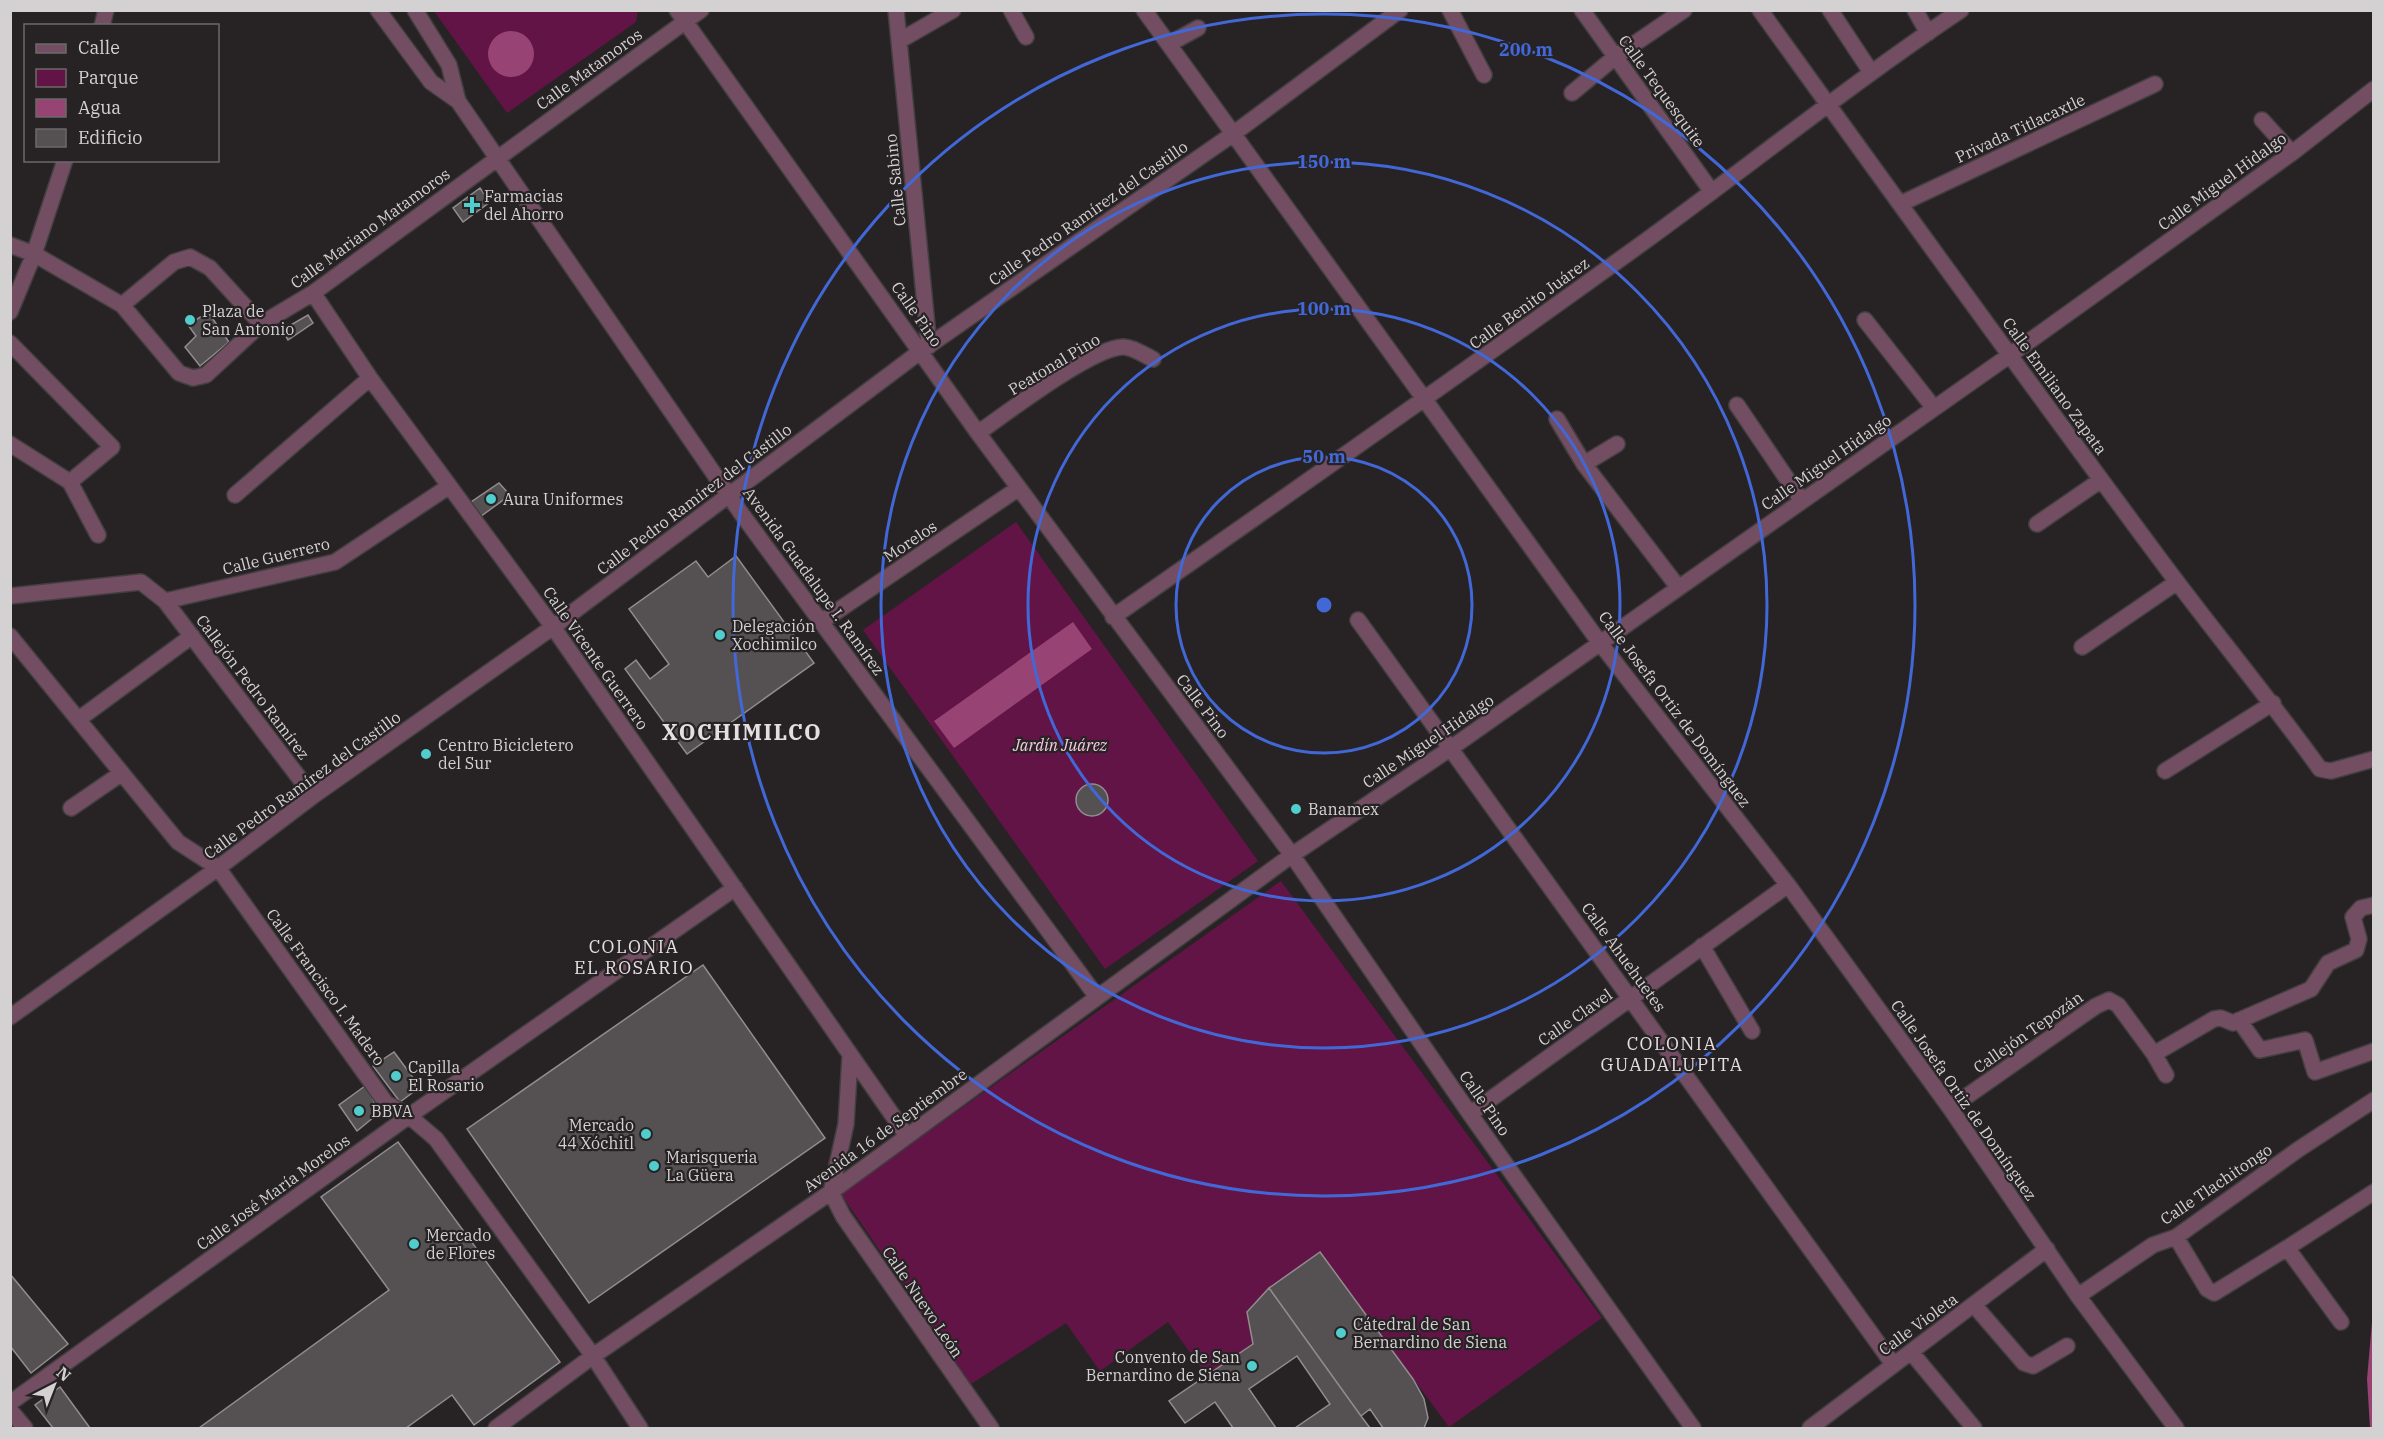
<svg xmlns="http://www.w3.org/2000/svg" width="2384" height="1439" viewBox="0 0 2384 1439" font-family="'IBM Plex Serif',serif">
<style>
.green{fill:#631446}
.water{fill:#974374}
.building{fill:#555153;stroke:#918c8f;stroke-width:1.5}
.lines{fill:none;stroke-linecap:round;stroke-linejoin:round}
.minor-casing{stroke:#433f41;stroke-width:18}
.minor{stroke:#734e62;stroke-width:15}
.ring{fill:none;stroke:#4268d7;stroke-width:3}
.poi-dot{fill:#52cdce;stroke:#272325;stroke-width:2}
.labels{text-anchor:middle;stroke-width:4.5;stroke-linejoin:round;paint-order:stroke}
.street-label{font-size:16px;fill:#d4d1d2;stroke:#272325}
.poi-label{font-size:16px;fill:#d4d1d2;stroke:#272325;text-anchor:start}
.park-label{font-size:16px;font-style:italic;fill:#f9c9e1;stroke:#272325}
.neighbourhood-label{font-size:18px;letter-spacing:1.5px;fill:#e5dfe2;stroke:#272325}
.district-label{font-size:22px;font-weight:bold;letter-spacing:1.5px;fill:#e5dfe2;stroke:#272325}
.centre{fill:#4268d7;stroke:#272325;stroke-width:3}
.ring-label{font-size:18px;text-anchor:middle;font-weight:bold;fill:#4268d7;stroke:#272325;stroke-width:4.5;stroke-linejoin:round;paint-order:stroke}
</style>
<rect width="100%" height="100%" fill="#272325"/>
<path class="green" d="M638 10 636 22 507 113 434 11Z
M1016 522 1258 861 1105 969 863 630Z
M1281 881 1602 1318 1449 1427 1320 1252 1269 1288 1247 1311 1253 1344 1207 1376 1168 1322 1100 1371 1066 1323 971 1384 841 1194Z"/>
<path class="water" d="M488 54a23 23 0 1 1 46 0a23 23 0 1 1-46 0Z
M1073 622 1092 649 954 748 934 721Z
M2373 1311 2374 1428H2370L2367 1379Z"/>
<path class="building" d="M480 188 490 202 463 222 453 208Z
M208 312 229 342 200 366 185 347 196 336 188 325Z
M308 315 313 323 288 340 282 330Z
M499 483 510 495 480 517 471 502Z
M736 556 814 663 687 754 625 669 636 660 650 679 669 664 629 609 696 561 708 577Z
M1076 800a16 16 0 1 1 32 0a16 16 0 1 1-32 0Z
M703 965 825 1138 589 1303 467 1129Z
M394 1052 420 1087 400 1102 373 1066Z
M365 1086 374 1101V1117L357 1131 339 1105Z
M398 1142 560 1362 474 1425 452 1395 406 1428H199L389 1290 321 1197Z
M1320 1252 1413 1379 1424 1399 1428 1418 1424 1428H1383L1370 1409 1361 1416 1269 1288Z
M10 1274 68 1344 31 1373 10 1346Z
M1269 1288 1361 1416 1370 1428H1295L1330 1404 1297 1356 1249 1389 1276 1428H1233L1215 1402 1185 1423 1169 1401 1253 1344 1247 1312Z
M60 1387 90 1428H53L35 1405Z"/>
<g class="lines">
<defs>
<path id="minor" d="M378 10 431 82 458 101 741 513 1097 997
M415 10 449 65 458 101
M677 10 978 433 1292 855 1470 1114 1693 1428
M896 10 929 346
M1011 10 1026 37
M1144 10 1600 643 1788 885 1950 1108 2078 1296 2176 1428
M1450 10 1484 75
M1582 10 1712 192
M1760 10C1893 195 2026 379 2162 562 2214 632 2269 698 2320 769L2331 771 2374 759
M1830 10 1871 72
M1915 10 1928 33
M102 26 106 10
M899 41 953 10
M1169 44 1198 28
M1572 93 1615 57 1684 10
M2262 120 2292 153
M1900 204 2155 84
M10 245 34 254 122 305 174 262 190 257 210 268 261 324
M313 293 370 378 553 627 907 1136
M122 305 179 373 193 378 206 375 261 324 313 293 701 10
M10 312 34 254 65 160
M1865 320 1934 408
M10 343 112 447 70 482
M1737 405 1802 501
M1557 419 1584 464 1678 587
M978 433C1008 412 1090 349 1122 347 1131 346 1144 355 1153 359
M10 444 70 482
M1584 464 1617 444
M70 482 98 535
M235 495 370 378
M2037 524 2101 480
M10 596 141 582 165 601 313 796
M165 601 335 562 448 487
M1113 617C1291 493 1468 369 1644 242 1750 165 1852 83 1961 10
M1358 620 1893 1364
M821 622 1019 488
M10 636 178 842 218 868 386 1103 409 1116 436 1139 593 1356 640 1428
M2082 647 2177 582
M79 719 192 636
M2165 771 2273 703
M71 808 122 773
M1702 946 1752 1031
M10 1017 218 868 313 796 553 627 921 351 1233 134 1400 10
M2239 1020 2260 1050 2305 1040 2315 1072 2374 1051
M2154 1054 2214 1019 2221 1018 2233 1023 2311 989 2328 963 2356 950 2359 939 2353 917 2361 908 2374 905
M850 1057 846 1124 831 1192 843 1216 991 1428
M1950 1108 2096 1006 2109 1000 2118 1005 2154 1054 2166 1075
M1470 1114 1788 885
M2176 1237 2207 1289 2214 1293 2287 1248 2341 1322
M2287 1248 2374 1192
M2078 1296 2153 1245 2176 1237 2299 1149 2374 1100
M1974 1305 2024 1363 2033 1366 2067 1346
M1911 1352 1974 1428
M10 1403 409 1116 735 888
M10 1410 25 1428
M496 1428 593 1356 831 1192 1292 855 1451 748 2010 355 2292 153 2374 89
M1810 1428 2047 1249"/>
</defs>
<use href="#minor" class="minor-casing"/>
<use href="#minor" class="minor"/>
</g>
<g class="ring">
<circle cx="1324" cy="605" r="148"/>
<circle cx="1324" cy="605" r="296"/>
<circle cx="1324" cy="605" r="443"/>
<circle cx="1324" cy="605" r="591"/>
</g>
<g class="poi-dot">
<path d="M469 196h6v6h6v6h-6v6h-6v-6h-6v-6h6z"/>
<circle cx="190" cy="320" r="6"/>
<circle cx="491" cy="499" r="6"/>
<circle cx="720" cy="635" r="6"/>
<circle cx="426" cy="754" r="6"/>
<circle cx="1296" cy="809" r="6"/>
<circle cx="396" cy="1076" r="6"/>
<circle cx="359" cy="1111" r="6"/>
<circle cx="646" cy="1134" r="6"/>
<circle cx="654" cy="1166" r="6"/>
<circle cx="414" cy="1244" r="6"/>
<circle cx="1341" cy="1333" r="6"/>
<circle cx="1252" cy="1366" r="6"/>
</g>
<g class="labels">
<g class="street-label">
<text transform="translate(589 69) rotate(-36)" y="6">Calle Matamoros</text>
<text transform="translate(1662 91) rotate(54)" y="6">Calle Tequesquite</text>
<text transform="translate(2020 128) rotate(-25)" y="6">Privada Titlacaxtle</text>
<text transform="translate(895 180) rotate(-96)" y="6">Calle Sabino</text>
<text transform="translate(2222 181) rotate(-36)" y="6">Calle Miguel Hidalgo</text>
<text transform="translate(1088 213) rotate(-35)" y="6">Calle Pedro Ramírez del Castillo</text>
<text transform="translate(370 228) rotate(-36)" y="6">Calle Mariano Matamoros</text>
<text transform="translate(1529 303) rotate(-36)" y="6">Calle Benito Juárez</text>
<text transform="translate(917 314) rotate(55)" y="6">Calle Pino</text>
<text transform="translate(1054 364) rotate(-31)" y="6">Peatonal Pino</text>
<text transform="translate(2055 386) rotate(54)" y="6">Calle Emiliano Zapata</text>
<text transform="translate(1826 462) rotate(-35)" y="6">Calle Miguel Hidalgo</text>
<text transform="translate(694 499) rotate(-37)" y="6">Calle Pedro Ramírez del Castillo</text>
<text transform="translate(910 541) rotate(-34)" y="6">Morelos</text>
<text transform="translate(276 556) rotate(-14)" y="6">Calle Guerrero</text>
<text transform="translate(814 581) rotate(54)" y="6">Avenida Guadalupe I. Ramírez</text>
<text transform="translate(596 658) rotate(55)" y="6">Calle Vicente Guerrero</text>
<text transform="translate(253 687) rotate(53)" y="6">Callejón Pedro Ramírez</text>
<text transform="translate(1203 706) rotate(53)" y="6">Calle Pino</text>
<text transform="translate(1675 709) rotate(53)" y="6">Calle Josefa Ortiz de Domínguez</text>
<text transform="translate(1428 741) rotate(-34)" y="6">Calle Miguel Hidalgo</text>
<text transform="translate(302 785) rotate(-36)" y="6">Calle Pedro Ramírez del Castillo</text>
<text transform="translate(1624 957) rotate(54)" y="6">Calle Ahuehuetes</text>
<text transform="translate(326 987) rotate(54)" y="6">Calle Francisco I. Madero</text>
<text transform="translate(1575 1017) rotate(-35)" y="6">Calle Clavel</text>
<text transform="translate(2028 1032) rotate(-35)" y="6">Callejón Tepozán</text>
<text transform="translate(1964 1100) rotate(55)" y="6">Calle Josefa Ortiz de Domínguez</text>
<text transform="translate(1485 1103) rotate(55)" y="6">Calle Pino</text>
<text transform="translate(885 1130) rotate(-36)" y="6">Avenida 16 de Septiembre</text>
<text transform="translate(2216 1184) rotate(-34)" y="6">Calle Tlachitongo</text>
<text transform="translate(273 1192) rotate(-36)" y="6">Calle José María Morelos</text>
<text transform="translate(923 1302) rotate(56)" y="6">Calle Nuevo León</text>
<text transform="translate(1918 1324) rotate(-36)" y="6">Calle Violeta</text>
</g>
<g class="poi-label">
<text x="484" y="202">Farmacias<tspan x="484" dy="18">del Ahorro</tspan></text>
<text x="202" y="317">Plaza de<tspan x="202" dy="18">San Antonio</tspan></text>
<text x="503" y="505">Aura Uniformes</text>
<text x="732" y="632">Delegación<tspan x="732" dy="18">Xochimilco</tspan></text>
<text x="438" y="751">Centro Bicicletero<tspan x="438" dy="18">del Sur</tspan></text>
<text x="1308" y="815">Banamex</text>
<text x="408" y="1073">Capilla<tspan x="408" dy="18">El Rosario</tspan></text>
<text x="371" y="1117">BBVA</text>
<text x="634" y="1131" text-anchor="end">Mercado<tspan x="634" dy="18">44 Xóchitl</tspan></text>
<text x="666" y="1163">Marisqueria<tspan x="666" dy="18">La Güera</tspan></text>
<text x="426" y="1241">Mercado<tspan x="426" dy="18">de Flores</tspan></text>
<text x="1353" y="1330">Cátedral de San<tspan x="1353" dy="18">Bernardino de Siena</tspan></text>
<text x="1240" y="1363" text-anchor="end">Convento de San<tspan x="1240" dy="18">Bernardino de Siena</tspan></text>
</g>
<g class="park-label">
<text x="1060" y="751">Jardín Juárez</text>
</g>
<g class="neighbourhood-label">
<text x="634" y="953">COLONIA<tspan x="634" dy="21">EL ROSARIO</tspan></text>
<text x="1672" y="1050">COLONIA<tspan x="1672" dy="21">GUADALUPITA</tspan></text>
</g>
<g class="district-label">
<text x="742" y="740">XOCHIMILCO</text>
</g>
</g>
<circle cx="1324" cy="605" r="9" class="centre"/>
<g class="ring-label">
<text x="1526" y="56">200 m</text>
<text x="1324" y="168">150 m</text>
<text x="1324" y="315">100 m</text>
<text x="1324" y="463">50 m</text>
</g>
<rect width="2384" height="1439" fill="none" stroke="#d4d1d2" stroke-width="24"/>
<rect x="24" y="24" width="195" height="138" fill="#272325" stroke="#6c696a" stroke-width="1.5"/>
<rect x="36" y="44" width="30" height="9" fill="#734e62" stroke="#6c696a" stroke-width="1.5"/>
<text x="78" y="54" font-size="18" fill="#d4d1d2">Calle</text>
<rect x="36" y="69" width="30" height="18" fill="#631446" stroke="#6c696a" stroke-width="1.5"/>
<text x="78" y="84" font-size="18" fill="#d4d1d2">Parque</text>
<rect x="36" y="99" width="30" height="18" fill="#974374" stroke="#6c696a" stroke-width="1.5"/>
<text x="78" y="114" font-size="18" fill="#d4d1d2">Agua</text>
<rect x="36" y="129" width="30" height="18" fill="#555153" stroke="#6c696a" stroke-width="1.5"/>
<text x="78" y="144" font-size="18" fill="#d4d1d2">Edificio</text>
<g transform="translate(54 1385) rotate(42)" stroke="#272325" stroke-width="4.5" paint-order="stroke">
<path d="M0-4.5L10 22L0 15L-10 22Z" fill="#d4d1d2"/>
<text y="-9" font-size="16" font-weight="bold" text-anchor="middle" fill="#d4d1d2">N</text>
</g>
</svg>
